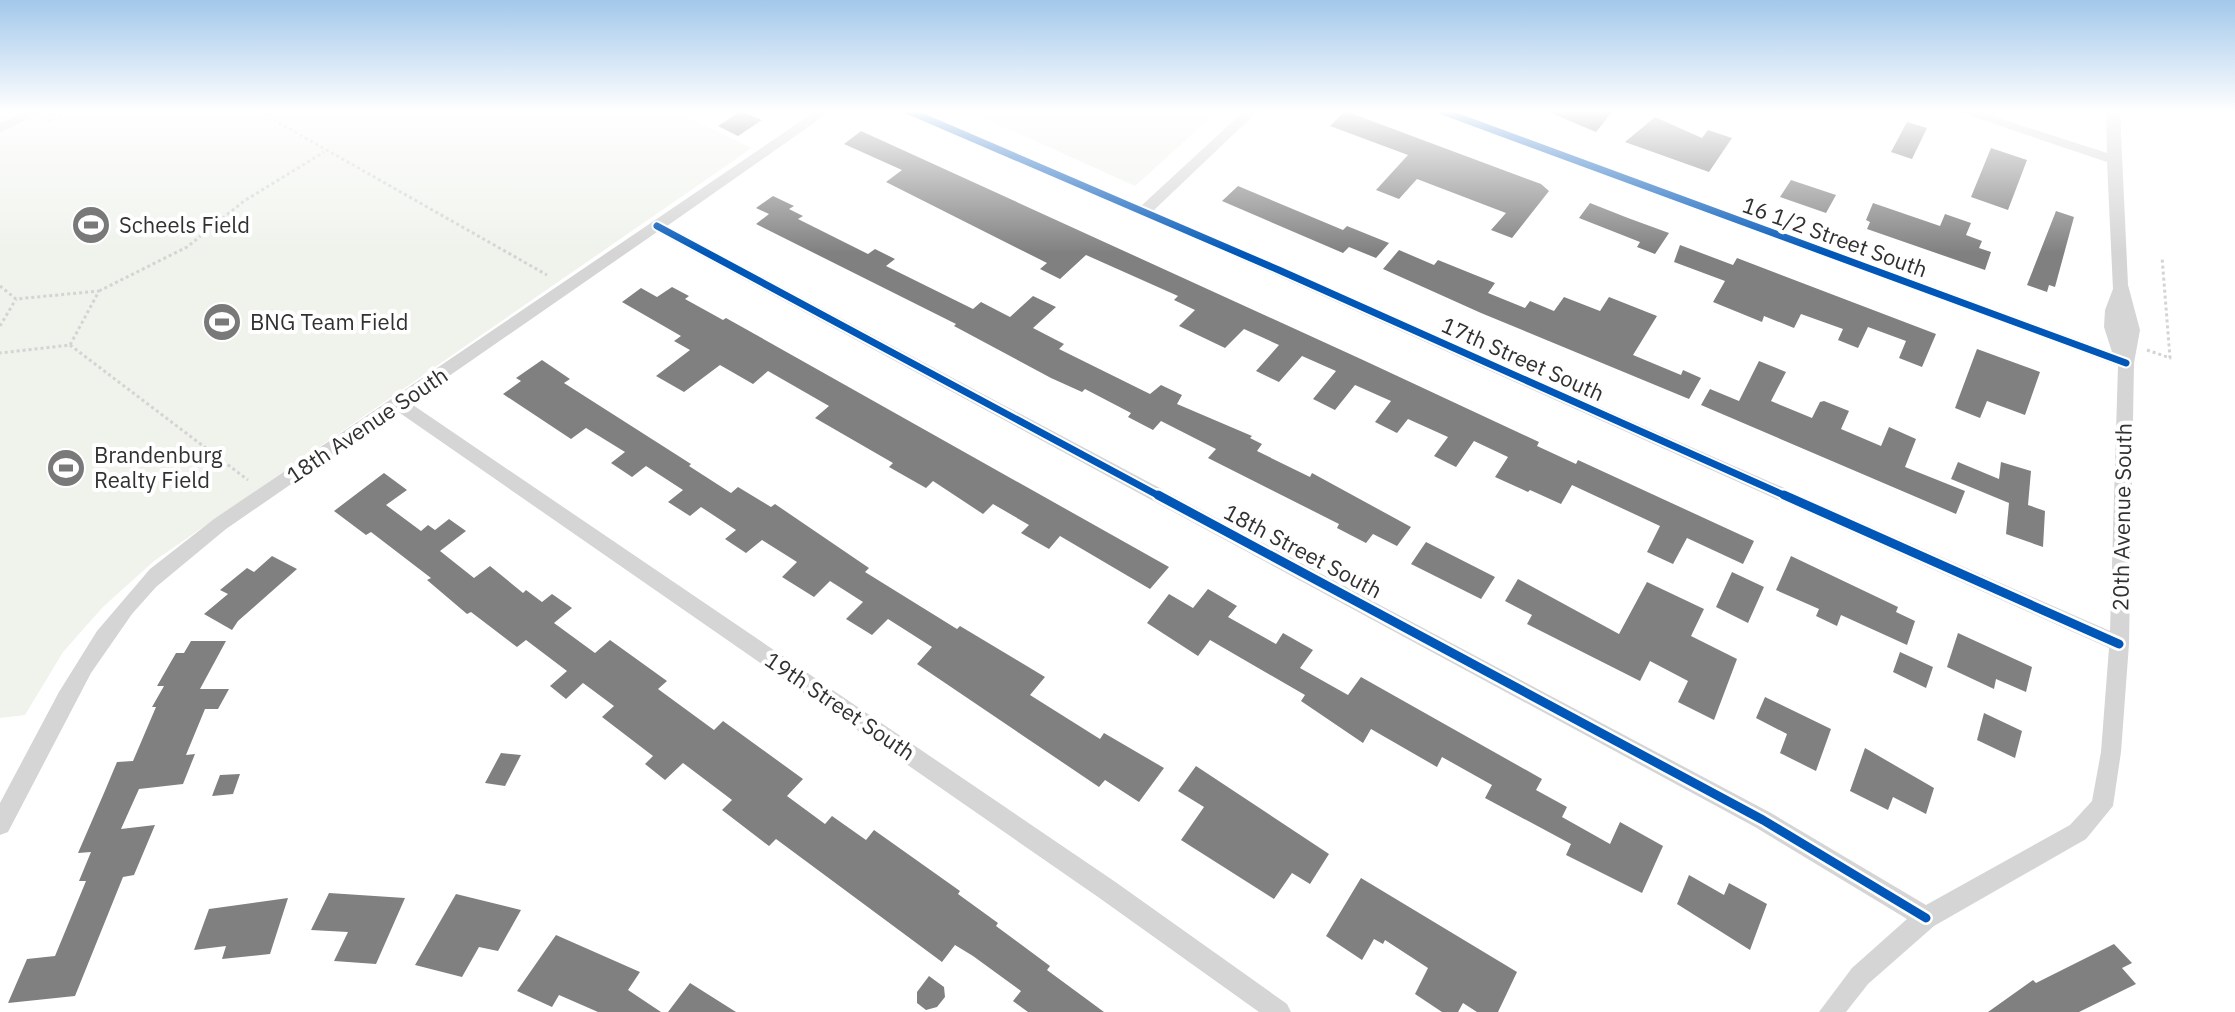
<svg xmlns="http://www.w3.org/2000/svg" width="2235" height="1012" viewBox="0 0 2235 1012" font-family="'IBM Plex Sans',sans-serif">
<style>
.green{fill:#eff3ec}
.building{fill:#808080}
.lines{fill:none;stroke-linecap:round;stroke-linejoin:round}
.path{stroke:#d4d4d4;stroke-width:3;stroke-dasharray:3 3;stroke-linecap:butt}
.lane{stroke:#d5d5d5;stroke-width:8}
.street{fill:#d5d5d5;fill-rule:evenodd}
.cycleway-far1-casing{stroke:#fff;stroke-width:11}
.cycleway-casing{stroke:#fff;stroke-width:14}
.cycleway-far1{stroke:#0057b8;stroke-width:7}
.cycleway{stroke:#0057b8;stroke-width:9}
.labels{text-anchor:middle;stroke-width:8;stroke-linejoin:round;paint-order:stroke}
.poi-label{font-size:22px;fill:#313131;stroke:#fff;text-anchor:start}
.street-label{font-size:22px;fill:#313131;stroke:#fff}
</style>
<rect width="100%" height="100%" fill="#fff"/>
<path class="green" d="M0 111H675L752 148 154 561 103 607 63 652 25 715 0 718Z
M969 111H1218L1135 186Z"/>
<path class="building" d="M741 111 762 120 738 136 718 126Z
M1345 111 1541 184 1549 191 1512 238 1491 230 1506 213 1417 179 1399 199 1376 190 1408 155 1330 126Z
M1546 111H1613L1596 132Z
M1655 117 1702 138 1708 130 1732 138 1709 172 1625 142Z
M1907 122 1927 128 1912 159 1891 152Z
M861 131 1363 360 1539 442 1537 446 1576 464 1578 460 1754 541 1743 564 1687 538 1673 564 1647 552 1660 526 1572 485 1561 504 1530 490 1528 492 1495 477 1508 457 1474 441 1456 467 1434 456 1448 437 1408 419 1397 433 1375 422 1391 401 1355 385 1335 410 1313 399 1336 371 1302 356 1279 382 1256 371 1279 345 1244 329 1225 348 1179 326 1195 310 1174 300 1178 296 1086 255 1060 279 1040 269 1047 263 886 182 902 170 844 144Z
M1991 148 2027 160 2008 210 1971 197Z
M1791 180 1836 195 1826 213 1780 197Z
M1238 186 1343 230 1347 226 1389 243 1376 258 1349 247 1343 253 1222 201Z
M773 196 794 206 789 209 803 216 798 219 868 254 875 249 895 259 886 266 973 309 981 302 1010 317 1033 296 1056 307 1033 328 1064 344 1059 349 1150 394 1161 385 1182 395 1177 404 1252 436 1250 438 1262 444 1257 451 1310 477 1312 473 1411 527 1397 546 1373 534 1366 543 1337 528 1339 524 1208 458 1216 449 1161 421 1153 430 1128 417 1131 413 1085 389 1082 392 1051 378 954 326 956 324 756 224 769 214 756 208Z
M1590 203 1628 218 1669 233 1655 254 1637 247 1640 242 1579 218Z
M1873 203 1940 226 1945 214 1971 223 1966 235 1982 241 1979 248 1991 252 1985 270 1867 229 1870 222 1866 220Z
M2056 211 2074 217 2055 287 2049 285 2047 292 2027 285Z
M1680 245 1733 265 1737 258 1936 334 1922 367 1899 358 1906 341 1868 327 1858 348 1838 340 1843 329 1801 314 1794 328 1764 316 1762 322 1713 302 1725 281 1674 262Z
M1399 250 1434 265 1438 260 1495 283 1488 293 1525 308 1530 301 1554 311 1564 297 1600 311 1609 297 1657 316 1633 355 1681 375 1683 370 1701 378 1689 399 1481 313 1383 269Z
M672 287 689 296 685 299 723 320 726 318 1169 567 1150 589 1060 536 1049 549 1021 533 1029 525 993 504 983 514 933 481 926 488 889 467 893 463 815 418 829 406 768 371 753 384 720 365 684 392 656 376 690 350 674 341 681 336 622 302 641 288 657 297Z
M1977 349 2040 372 2025 415 1987 401 1980 418 1955 408Z
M542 360 570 379 564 383 691 464 689 466 731 493 738 487 771 507 775 504 869 568 865 572 957 629 960 626 1045 677 1030 695 1100 739 1104 733 1164 768 1139 802 1105 780 1099 787 917 664 932 647 888 619 872 635 846 619 863 602 830 581 814 597 782 577 797 562 762 540 746 553 725 539 736 530 701 507 690 516 668 502 683 490 646 466 632 477 611 463 625 452 586 428 571 439 503 394 521 381 516 378Z
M1759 361 1786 372 1771 401 1812 418 1820 402 1824 401 1849 411 1841 429 1881 446 1889 427 1916 439 1905 467 1965 491 1956 514 1701 405 1710 389 1739 401Z
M1958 462 1999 479 2001 462 2031 471 2028 505 2045 511 2043 547 2006 534 2009 503 1951 479Z
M384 473 407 490 386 505 421 531 428 525 435 530 449 519 466 531 440 551 474 578 490 566 523 593 526 590 542 602 552 594 572 608 554 623 595 653 610 640 667 681 658 689 714 730 723 721 803 779 787 796 825 824 832 816 866 840 874 830 960 891 958 894 998 923 996 926 1050 966 1047 970 1104 1012H1028L1013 1001 1021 991 973 956 955 945 942 962 776 839 769 846 722 810 732 800 683 763 665 780 645 764 653 756 602 717 614 706 583 683 566 699 550 686 567 671 526 640 517 647 471 612 467 614 427 580 431 578 371 532 366 535 334 511Z
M1426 542 1495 577 1481 599 1411 564Z
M272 556 297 569 238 621 232 630 204 614 228 594 220 590 247 568 254 572Z
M1791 556 1898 607 1896 612 1915 621 1907 645 1841 615 1837 626 1816 616 1819 609 1776 590Z
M1732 572 1764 587 1748 623 1716 607Z
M1518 579 1619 634 1647 582 1704 609 1691 636 1737 659 1714 720 1678 702 1688 681 1650 661 1640 681 1527 624 1532 615 1505 601Z
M1208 589 1237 606 1228 617 1276 644 1283 633 1313 650 1300 668 1348 695 1361 677 1542 779 1536 790 1567 807 1562 817 1610 844 1620 822 1663 846 1642 893 1566 855 1571 844 1485 798 1492 785 1442 757 1437 767 1371 729 1363 743 1301 701 1305 695 1210 640 1198 656 1147 623 1169 594 1193 608Z
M1958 633 2032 667 2026 692 1996 679 1994 689 1947 667Z
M191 641H226L200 689H229L218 709H205L186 755 195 754 183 784 139 789 121 829 155 825 134 875 123 877 75 996 8 1003 27 959 55 956 86 881H79L91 852 78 853 104 793 117 762 133 761 156 707H152L164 686H157L176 653H184Z
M1900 652 1933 667 1926 688 1893 672Z
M1765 697 1831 729 1816 771 1780 753 1787 734 1756 718Z
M1984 713 2022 731 2015 758 1977 740Z
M1865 748 1934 788 1926 814 1893 797 1888 810 1850 791Z
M501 753 521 755 505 786 485 783Z
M1196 766 1329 854 1310 884 1292 873 1274 899 1181 840 1204 807 1178 791Z
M240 774 233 794 212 796 220 775Z
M1689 875 1724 895 1729 883 1767 904 1750 950 1677 904Z
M1361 878 1517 972 1498 1012H1477L1463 1003 1458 1012H1442L1415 994 1428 968 1385 940 1383 944 1374 939 1362 960 1326 936Z
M329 893 405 898 376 964 334 961 348 932 311 930Z
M456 894 521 910 498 951 479 947 462 977 415 965Z
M288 898 270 954 222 959 226 946 194 950 209 909Z
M556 935 640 972 628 990 661 1012H598L559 995 552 1007 517 991Z
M2114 944 2132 963 2122 968 2136 984 2079 1012H1988L2033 980 2036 983Z
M929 976 944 987 945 997 937 1007 926 1010 917 1003V992Z
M690 983 736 1012H668Z"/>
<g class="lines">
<path class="path" d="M258 111 547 275
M48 121 67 111
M0 286 16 299 99 291 70 345 0 353
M99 291 187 247 244 201 324 152
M0 326 16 299
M70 345 248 480
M2147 350 2170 358 2162 257"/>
<path class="lane" d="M0 128 35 111"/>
<path class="street" d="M816 111H831L667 226 1771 813 1926 905 2070 825 2092 801 2101 752 2109 648 1276 275 903 111H921L1141 206 1244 111H1258L1153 211 2110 631 2118 366 1436 111H1455L2112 352 2104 327 2105 310 2113 289 2107 162 1956 111H1977L2107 153 2106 111H2120L2128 285 2140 330 2134 363 2129 644 2121 752 2113 806 2086 839 1934 926 1868 984 1846 1012H1819L1852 968 1907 919 1755 827 657 232 410 403 1114 881 1287 1004 1291 1012H1259L1098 897 397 411 226 529 156 587 132 614 91 673 8 832 0 835V803L59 692 97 631 150 569 214 519Z"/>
<defs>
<path id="cycleway-far1" d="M909 111 1281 271 1788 497
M1442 111 2126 363
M657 226 1161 497"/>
<path id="cycleway" d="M1158 495 1763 820 1926 918
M1784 495 2119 644"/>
</defs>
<use href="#cycleway-far1" class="cycleway-far1-casing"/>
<use href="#cycleway" class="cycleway-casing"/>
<use href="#cycleway-far1" class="cycleway-far1"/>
<use href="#cycleway" class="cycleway"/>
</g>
<linearGradient id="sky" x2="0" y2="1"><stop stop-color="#a3c8eb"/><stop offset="0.44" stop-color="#fff"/><stop offset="1" stop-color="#fff" stop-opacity="0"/></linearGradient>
<rect width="2235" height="253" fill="url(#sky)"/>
<defs>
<symbol id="stadium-disc" viewBox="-11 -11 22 22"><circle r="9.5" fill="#797979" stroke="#fff"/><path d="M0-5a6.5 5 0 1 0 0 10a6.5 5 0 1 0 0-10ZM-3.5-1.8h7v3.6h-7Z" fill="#fff"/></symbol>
</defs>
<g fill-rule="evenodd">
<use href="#stadium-disc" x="69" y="203" width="44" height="44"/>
<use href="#stadium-disc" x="200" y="300" width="44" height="44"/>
<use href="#stadium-disc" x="44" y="446" width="44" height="44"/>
</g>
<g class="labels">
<g class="poi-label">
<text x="119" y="233">Scheels Field</text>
<text x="250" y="330">BNG Team Field</text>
<text x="94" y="463">Brandenburg<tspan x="94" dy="25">Realty Field</tspan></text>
</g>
<g class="street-label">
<text transform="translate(1835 237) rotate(20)" y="8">16 1/2 Street South</text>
<text transform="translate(1523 359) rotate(24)" y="8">17th Street South</text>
<text transform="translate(367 425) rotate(-34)" y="8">18th Avenue South</text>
<text transform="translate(2122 517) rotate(-89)" y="8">20th Avenue South</text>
<text transform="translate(1303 551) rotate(28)" y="8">18th Street South</text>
<text transform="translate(840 706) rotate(34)" y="8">19th Street South</text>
</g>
</g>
</svg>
